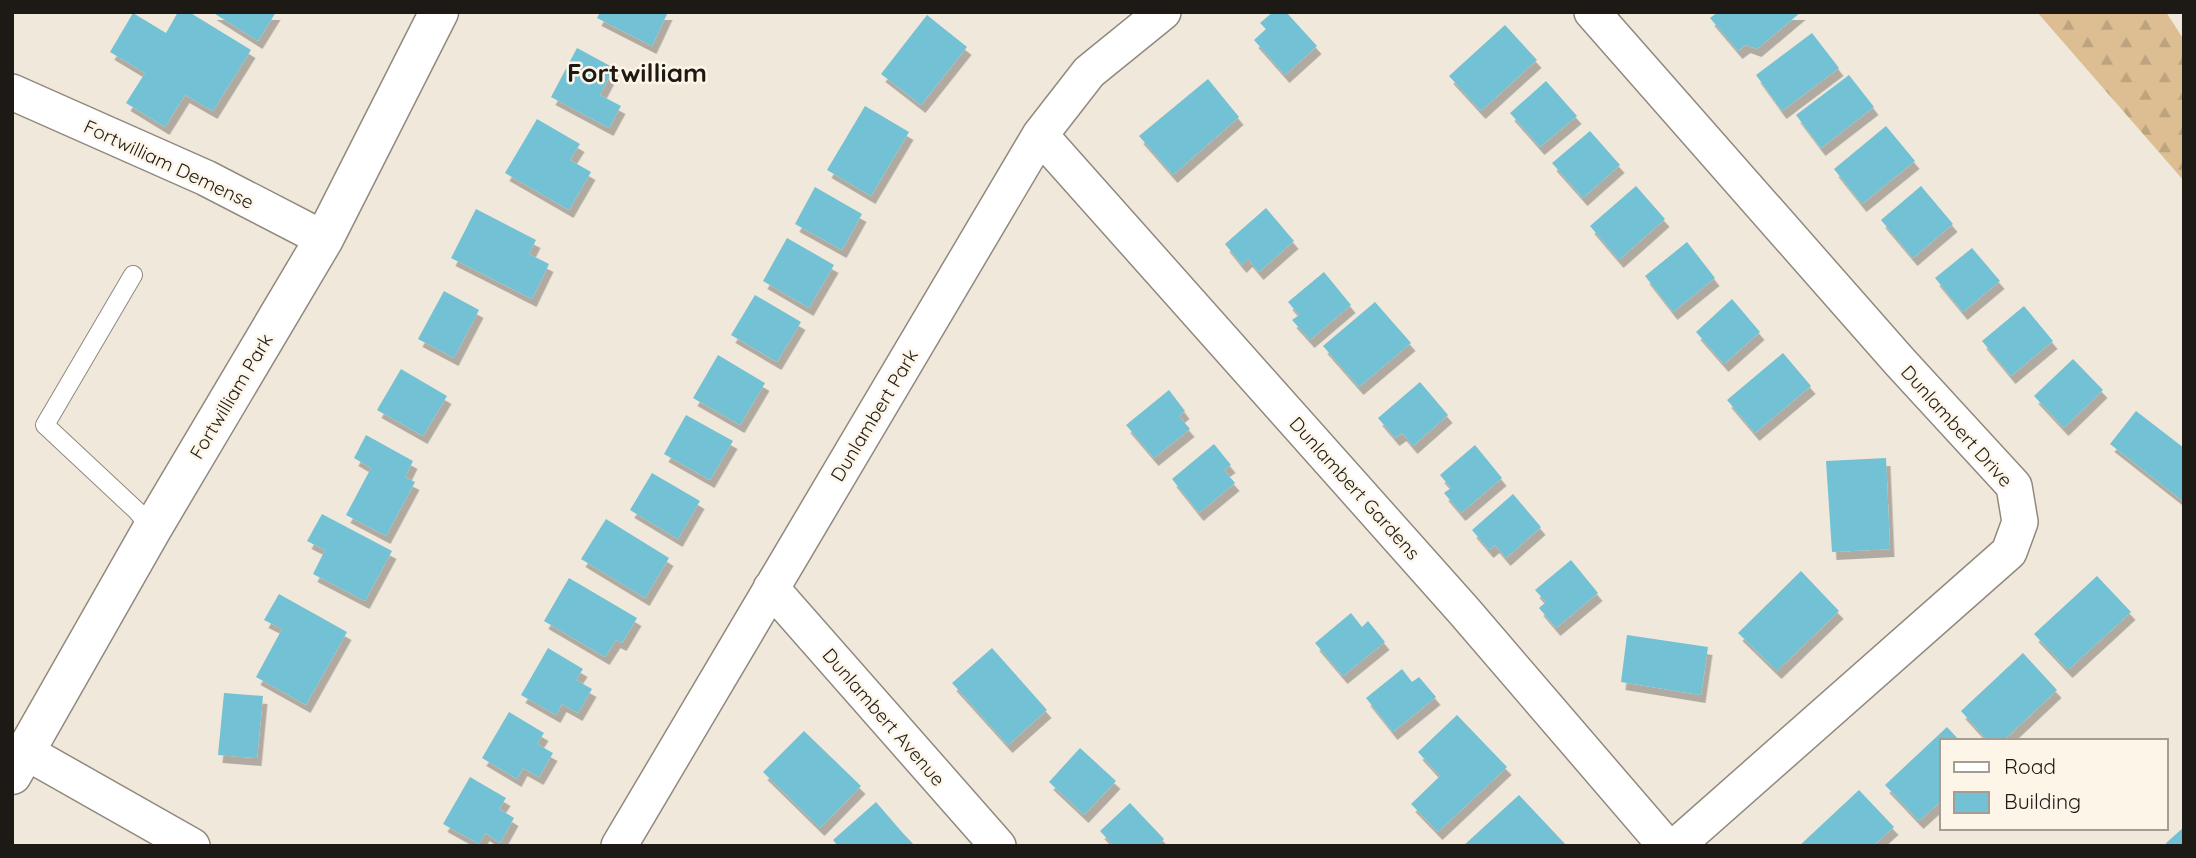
<svg xmlns="http://www.w3.org/2000/svg" width="2196" height="858" viewBox="0 0 2196 858" font-family="Quicksand,sans-serif">
<style>
.forest{fill:url(#forest-firs)}
.building{fill:#73c1d4;filter:url(#shadow)}
.lines{fill:none;stroke-linecap:round;stroke-linejoin:round}
.lane-casing{stroke:#91897e;stroke-width:20}
.street-casing{stroke:#91897e;stroke-width:38}
.secondary-casing{stroke:#91897e;stroke-width:41}
.lane{stroke:#fff;stroke-width:18}
.street{stroke:#fff;stroke-width:35}
.secondary{stroke:#fff;stroke-width:38}
.labels{text-anchor:middle;stroke-width:5;stroke-linejoin:round;paint-order:stroke}
.street-label{font-size:19px;fill:#1d1a15;stroke:#fef5e9}
.district-label{font-size:26px;font-weight:bold;fill:#1d1a15;stroke:#fef5e9}
</style>
<defs>
<pattern id="forest-firs" width="22" height="20" patternUnits="userSpaceOnUse" patternTransform="scale(1.75)"><rect width="22" height="20" fill="#ddbe93"/><path d="M5 1l3.5 6h-7zM16 11l3.5 6h-7z" fill="#bda37e"/></pattern>
<filter id="shadow"><feDropShadow dx="4.5" dy="8" stdDeviation="0" flood-color="#0004"/></filter>
</defs>
<rect width="100%" height="100%" fill="#f0e8db"/>
<path class="forest" d="M2037 12H2166L2184 40V181Z"/>
<path class="building" d="M178 12H189L251 50 213 111 185 95 165 127 126 103 145 73 110 52 133 13 166 33Z
M212 12H276L258 41Z
M600 12H668L652 46 597 18Z
M1273 12H1286L1317 46 1285 75 1254 40 1266 29 1260 23Z
M1718 12H1801L1757 49 1746 45 1738 51 1710 18Z
M927 15 967 47 921 105 881 74Z
M1505 25 1537 60 1481 111 1449 76Z
M1812 33 1839 68 1782 111 1756 75Z
M577 48 614 68 600 95 621 106 609 128 551 97Z
M1849 75 1874 107 1821 148 1796 115Z
M1208 79 1239 117 1173 175 1139 136Z
M1546 81 1577 116 1540 147 1510 113Z
M865 106 909 132 871 196 827 170Z
M537 119 580 144 570 160 591 172 569 210 505 173Z
M1886 126 1915 161 1862 204 1834 169Z
M1590 131 1620 165 1583 198 1552 163Z
M1636 186 1665 219 1619 260 1590 226Z
M1921 186 1953 224 1913 258 1881 220Z
M815 187 862 214 842 250 795 224Z
M1266 208 1294 241 1259 272 1248 259 1242 265 1225 244Z
M476 209 536 240 529 254 549 264 532 299 451 258Z
M787 238 834 265 809 308 763 281Z
M1687 242 1715 278 1673 312 1645 276Z
M1972 248 2000 281 1963 312 1935 278Z
M1324 272 1351 305 1310 340 1292 320 1299 315 1288 302Z
M444 291 479 310 454 358 418 339Z
M755 295 801 322 777 362 731 335Z
M1732 299 1760 332 1724 364 1696 332Z
M1375 302 1411 343 1359 387 1323 346Z
M2024 306 2053 341 2011 376 1982 341Z
M1783 353 1811 386 1755 433 1727 400Z
M718 355 765 383 740 425 693 398Z
M2073 359 2103 390 2064 428 2034 396Z
M401 369 447 396 423 436 377 410Z
M1420 382 1448 415 1413 446 1402 433 1395 438 1378 418Z
M1169 390 1185 411 1179 416 1190 429 1154 458 1126 425Z
M2136 411 2184 448V502L2110 444Z
M686 415 733 441 710 480 664 454Z
M366 435 413 461 405 477 415 482 386 536 346 515 371 468 354 458Z
M1214 444 1231 465 1224 470 1235 483 1199 513 1172 479Z
M1475 445 1502 478 1461 513 1444 493 1451 488 1440 475Z
M1886 458 1890 549 1832 552 1826 461Z
M652 473 700 501 678 539 630 510Z
M1513 494 1541 527 1506 558 1495 545 1489 550 1472 530Z
M322 514 392 551 365 601 313 574 325 550 307 541Z
M606 519 669 558 645 598 581 559Z
M1571 560 1598 593 1556 628 1539 608 1546 602 1535 590Z
M1801 571 1839 611 1777 671 1738 633Z
M2097 576 2131 612 2068 670 2034 634Z
M569 578 637 618 622 643 616 640 605 657 544 621Z
M279 594 347 632 306 705 256 677 282 629 264 620Z
M1351 613 1362 627 1368 621 1385 642 1343 676 1315 643Z
M1627 635 1708 647 1701 695 1621 682Z
M548 648 583 669 576 680 592 689 578 713 562 704 556 715 521 695Z
M992 648 1047 710 1008 745 952 683Z
M2023 653 2057 690 2003 741H1988L1961 711Z
M1402 669 1412 682 1419 677 1436 697 1393 732 1366 698Z
M224 693 263 696 257 758 218 755Z
M509 712 544 733 537 744 553 753 539 777 523 768 517 779 482 758Z
M1457 715 1507 767 1438 832 1411 804 1440 776 1418 752Z
M1947 727 1960 741H1942V800L1919 821 1885 785Z
M804 731 861 786 820 828 763 772Z
M1080 748 1116 781 1084 815 1049 782Z
M470 777 506 798 499 809 514 818 500 843 485 833 479 844 443 824Z
M1859 790 1894 827 1873 846H1799Z
M1519 795 1567 846H1463Z
M876 802 901 831 915 846H838L833 840Z
M1130 803 1164 839 1157 846H1114L1100 831Z
M2184 827V846H2168L2166 843Z"/>
<g class="lines">
<defs>
<path id="lane" d="M133 275 45 425 137 511 152 529"/>
<path id="street" d="M1592 12 1900 362 2014 486 2020 522 2009 552 1676 846
M12 92 206 178 324 239
M1040 135 1464 611 1666 846
M771 588 998 846
M26 752 192 846
M619 846 1040 135 1089 72 1163 12"/>
<path id="secondary" d="M12 775 152 529 324 239 439 12"/>
</defs>
<use href="#lane" class="lane-casing"/>
<use href="#street" class="street-casing"/>
<use href="#secondary" class="secondary-casing"/>
<use href="#lane" class="lane"/>
<use href="#street" class="street"/>
<use href="#secondary" class="secondary"/>
</g>
<g class="labels">
<g class="street-label">
<text transform="translate(169 164) rotate(25)" y="7">Fortwilliam Demense</text>
<text transform="translate(231 396) rotate(-59)" y="7">Fortwilliam Park</text>
<text transform="translate(874 415) rotate(-59)" y="7">Dunlambert Park</text>
<text transform="translate(1957 426) rotate(48)" y="7">Dunlambert Drive</text>
<text transform="translate(1355 488) rotate(48)" y="7">Dunlambert Gardens</text>
<text transform="translate(884 717) rotate(49)" y="7">Dunlambert Avenue</text>
</g>
<g class="district-label">
<text x="637" y="82">Fortwilliam</text>
</g>
</g>
<rect width="2196" height="858" fill="none" stroke="#1d1a15" stroke-width="28"/>
<rect x="1940" y="739" width="228" height="91" fill="#fef5e9" stroke="#a49d94" stroke-width="2"/>
<rect x="1954" y="762" width="35" height="10" fill="#ffffff" stroke="#a49d94" stroke-width="2"/>
<text x="2004" y="774" font-size="21" fill="#1d1a15">Road</text>
<rect x="1954" y="792" width="35" height="21" fill="#73c1d4" stroke="#a49d94" stroke-width="2"/>
<text x="2004" y="809" font-size="21" fill="#1d1a15">Building</text>
</svg>
